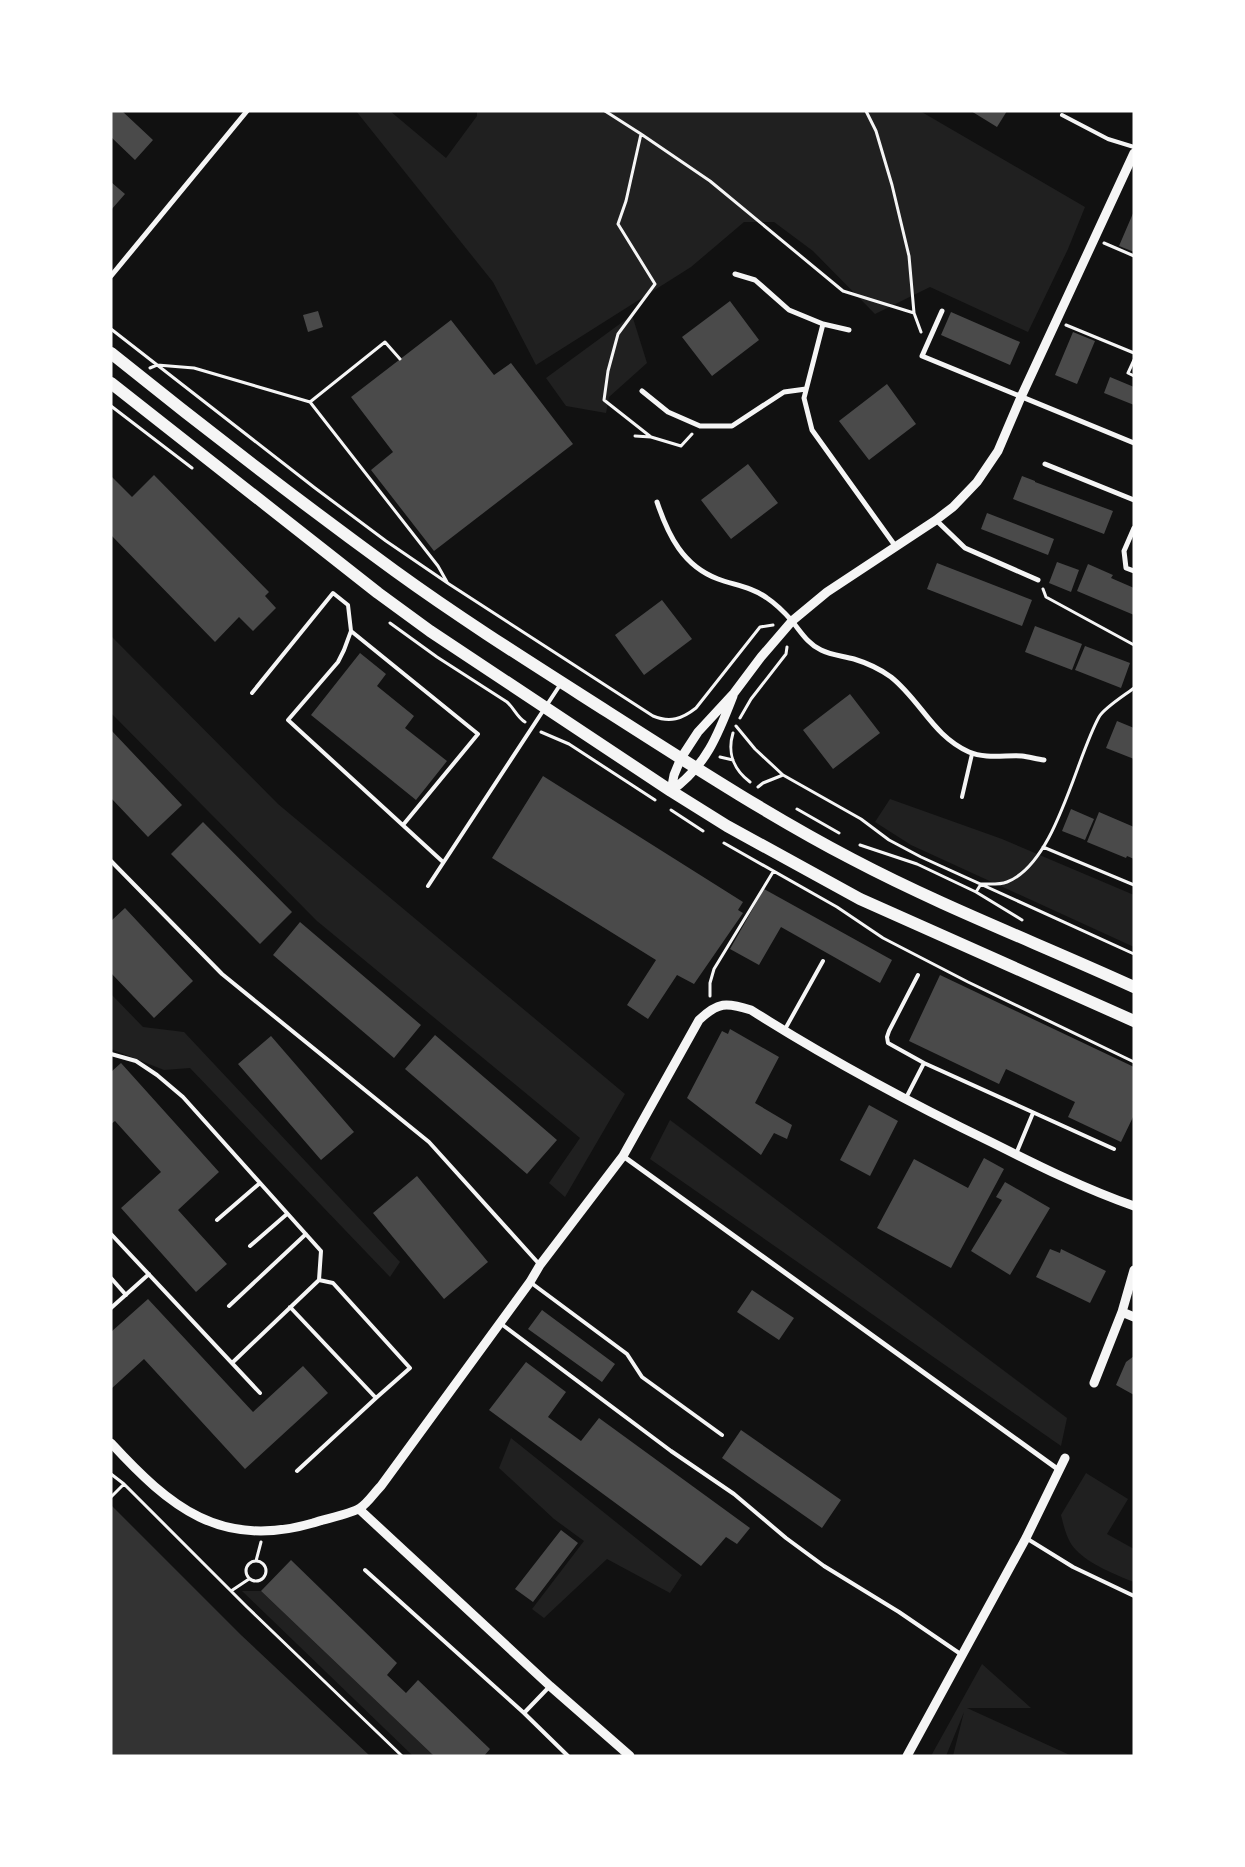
<svg xmlns="http://www.w3.org/2000/svg" width="1245" height="1867" viewBox="0 0 1245 1867" font-family="'PT Sans',sans-serif">
<style>
.green{fill:#202020}
.water{fill:#333}
.building{fill:#4a4a4a}
.lines{fill:none;stroke-linecap:round;stroke-linejoin:round}
.path{stroke:#f5f5f5;stroke-width:3}
.service{stroke:#f5f5f5;stroke-width:4}
.minor{stroke:#f5f5f5;stroke-width:5}
.tertiary{stroke:#f5f5f5;stroke-width:9}
.primary{stroke:#f5f5f5;stroke-width:12}
</style>
<rect width="100%" height="100%" fill="#111"/>
<path class="green" d="M356 111H390L446 158 477 116V111H920L1085 207 1068 249 1028 332 930 287 875 314 813 251 774 222H744L691 267 536 365 493 282Z
M632 315 647 363 609 397 606 413 566 406 546 378Z
M111 636 278 804 625 1094 565 1197 549 1183 580 1138 317 921 111 713Z
M890 799 1002 839 1134 895V947L911 845 875 822Z
M111 994 143 1027 184 1032 400 1262 390 1277 190 1068 164 1070 111 1049Z
M670 1120 1067 1418 1061 1446 650 1159Z
M511 1438 682 1575 670 1593 607 1559 544 1618 532 1609 584 1541 554 1519 499 1468Z
M1086 1473 1128 1499 1107 1534 1134 1549V1582C1116 1575 1089 1564 1076 1550 1067 1541 1064 1527 1061 1515Z
M242 1591H261L434 1756H413Z
M982 1664 1031 1708H967L1072 1756H953L964 1712 946 1756H931Z"/>
<path class="water" d="M111 1505 241 1635 370 1756H111Z"/>
<path class="building" d="M111 111H122L153 140 135 160 111 137Z
M971 111H1007L997 127Z
M111 182 125 194 111 210Z
M1134 211V252L1119 246Z
M730 301 759 340 712 376 682 337Z
M318 311 323 327 308 332 303 315Z
M951 312 1020 342 1010 365 941 335Z
M451 320 494 375 511 363 573 444 434 551 371 470 393 452 351 397Z
M1073 332 1095 341 1077 384 1055 375Z
M1110 377 1134 387V405L1104 393Z
M887 384 916 424 869 460 839 421Z
M748 464 778 503 731 539 701 500Z
M154 475 269 592 265 596 276 608 253 631 239 617 215 642 111 535V476L132 497Z
M1022 476 1035 481V482L1113 511 1104 534 1013 499Z
M987 513 1054 539 1048 555 981 529Z
M1057 562 1079 570 1071 592 1049 583Z
M937 563 1032 600 1022 626 927 589Z
M1088 564 1113 575 1111 578 1134 588V615L1077 591Z
M662 600 692 639 644 675 615 635Z
M1035 626 1082 644 1072 670 1025 652Z
M1085 646 1130 663 1121 688 1075 670Z
M360 653 386 674 377 686 414 716 405 728 447 761 416 800 311 715Z
M850 694 880 733 833 769 803 730Z
M1117 721 1134 728V759L1106 748Z
M111 730 182 805 148 837 111 798Z
M543 776 743 902 738 910 743 913 694 984 677 975 648 1019 627 1005 656 960 492 858Z
M1071 809 1094 819 1085 840 1062 831Z
M1099 812 1134 827V859L1127 856 1126 858 1087 842Z
M203 822 292 912 260 944 171 854Z
M764 889 892 960 880 983 781 927 759 965 730 949Z
M125 908 193 981 154 1018 111 973V921Z
M300 922 421 1025 394 1058 273 955Z
M940 975 1134 1067V1115L1121 1142 1068 1117 1075 1102 1006 1069 999 1084 909 1041Z
M730 1029 779 1057 755 1103 792 1125 787 1139 774 1133 761 1155 687 1098 722 1031 728 1034Z
M435 1035 557 1140 527 1174 405 1069Z
M271 1036 354 1132 321 1160 238 1064Z
M121 1063 219 1172 178 1210 227 1264 196 1292 121 1208 161 1172 115 1121 111 1124V1072Z
M869 1105 898 1121 870 1176 840 1160Z
M984 1158 1004 1169 951 1268 877 1228 914 1159 968 1188Z
M417 1176 488 1262 444 1299 373 1213Z
M1005 1182 1050 1208 1010 1275 971 1251 1002 1200 996 1197Z
M1050 1249 1060 1253 1061 1249 1106 1271 1090 1303 1036 1277Z
M752 1290 794 1318 779 1340 737 1312Z
M148 1299 253 1412 303 1366 328 1393 245 1469 144 1359 111 1389V1332Z
M542 1310 615 1364 602 1382 528 1329Z
M1134 1356V1395L1116 1385 1126 1362Z
M526 1362 566 1392 548 1417 581 1441 599 1418 750 1528 737 1544 726 1537 701 1566 489 1410Z
M741 1430 841 1500 822 1528 722 1458Z
M561 1530 578 1543 533 1602 515 1589Z
M291 1560 397 1663 387 1675 406 1693 418 1680 490 1749 484 1756H434L261 1591Z"/>
<g class="lines">
<path class="path" d="M605 111 641 134 710 181 843 291 914 313
M866 111 876 131 892 185 909 256 914 313 921 332
M641 134 626 201 618 224 655 284 618 334 608 371 604 400 651 437
M1104 243 1134 256
M1066 325 1134 353
M111 329 315 488 386 541 449 584 653 716C670 723 682 719 696 708L760 627 773 625
M1134 360 1128 373 1134 376
M150 368 157 365 194 368 310 402 438 566 447 582
M310 402 385 342 400 359
M111 406 192 468
M635 436 651 437 681 446 692 434
M1043 589 1046 597 1134 645
M390 623 437 657 507 702C514 708 517 717 525 722
M740 718 751 699 786 654 787 647
M736 726 755 749 783 775 861 819 889 840 921 857 1134 954
M541 732 569 744 655 800
M733 733C727 753 734 770 750 782
M720 757 733 760
M758 787 763 783 783 775
M797 809 839 833
M671 810 703 831
M724 843 837 907 883 938 968 982 1134 1062
M860 845 917 864 976 892 1022 920
M1043 847 1134 885
M976 892 981 884C990 884 999 885 1007 882 1056 863 1075 760 1099 717 1104 708 1125 695 1134 688
M710 996V983L714 969 773 872
M111 1474 124 1484 247 1607 402 1756
M111 1497 124 1484
M256 1561 261 1542
M246 1571a10 10 0 1 1 20 0a10 10 0 1 1-20 0Z
M231 1591 249 1579"/>
<path class="service" d="M1062 115 1108 139 1134 147
M252 693 333 593 348 605 351 631
M962 797 972 754
M403 825 478 734 351 631 344 650 338 662 288 720 443 862
M111 861 222 974 429 1142 540 1265
M428 886 560 685
M918 975 889 1031 887 1037 888 1043 924 1063 1114 1149
M784 1031 823 961
M111 1054 136 1061 157 1075 183 1097 321 1251 319 1280 232 1363
M906 1098 924 1063
M1016 1154 1033 1113
M217 1220 260 1183
M111 1234 260 1393
M250 1246 287 1214
M111 1278 126 1295
M319 1280 333 1283 410 1368 376 1398
M530 1282 627 1354 642 1377 722 1435
M229 1306 306 1234
M290 1307 376 1398 297 1471
M111 1308 149 1274
M500 1323 671 1451 734 1494 786 1538 824 1566 899 1612 962 1655
M1026 1538 1073 1567 1134 1596
M365 1570 524 1713 550 1686
M524 1713 568 1756"/>
<path class="minor" d="M735 274 755 280 789 310 823 324 804 398 812 430 896 547
M111 276 247 111
M942 311 922 356 1134 443
M823 324 849 330
M642 391 668 412 700 426H732L784 392 806 389
M1045 464 1134 500
M657 502C668 535 683 566 718 579 734 585 752 587 767 598 776 604 785 613 792 621 801 632 808 644 821 650 831 655 843 656 854 659 867 663 880 669 891 677 921 701 933 736 969 752 985 759 1005 755 1022 756 1029 757 1037 759 1044 760
M936 520 965 548 1038 580
M1134 528 1124 551 1126 568 1134 571
M623 1156 1059 1470"/>
<path class="tertiary" d="M671 791 674 775 681 758 698 732 734 693 761 657 792 621 827 592 936 520 953 507 977 482 998 451 1021 397 1134 153
M671 791C706 766 718 735 733 696
M1122 1312 1134 1317
M1094 1383 1122 1312 1134 1270
M111 1443C170 1507 221 1550 313 1523 324 1519 351 1514 360 1508 368 1503 374 1493 381 1486L530 1282 540 1265 623 1156 699 1020C718 1002 726 1002 751 1010 830 1060 908 1102 991 1142 1037 1165 1085 1189 1134 1206
M359 1509 550 1686 630 1756
M907 1756 1026 1538 1065 1458"/>
<path class="primary" d="M111 353C204 428 299 501 395 571 464 621 536 666 608 712 688 763 768 815 852 859 943 907 1040 944 1134 987
M111 383 378 593 430 631 671 791 727 826 860 899 1134 1021"/>
</g>
<rect width="1245" height="1867" fill="none" stroke="#ffffff" stroke-width="225"/>
</svg>
